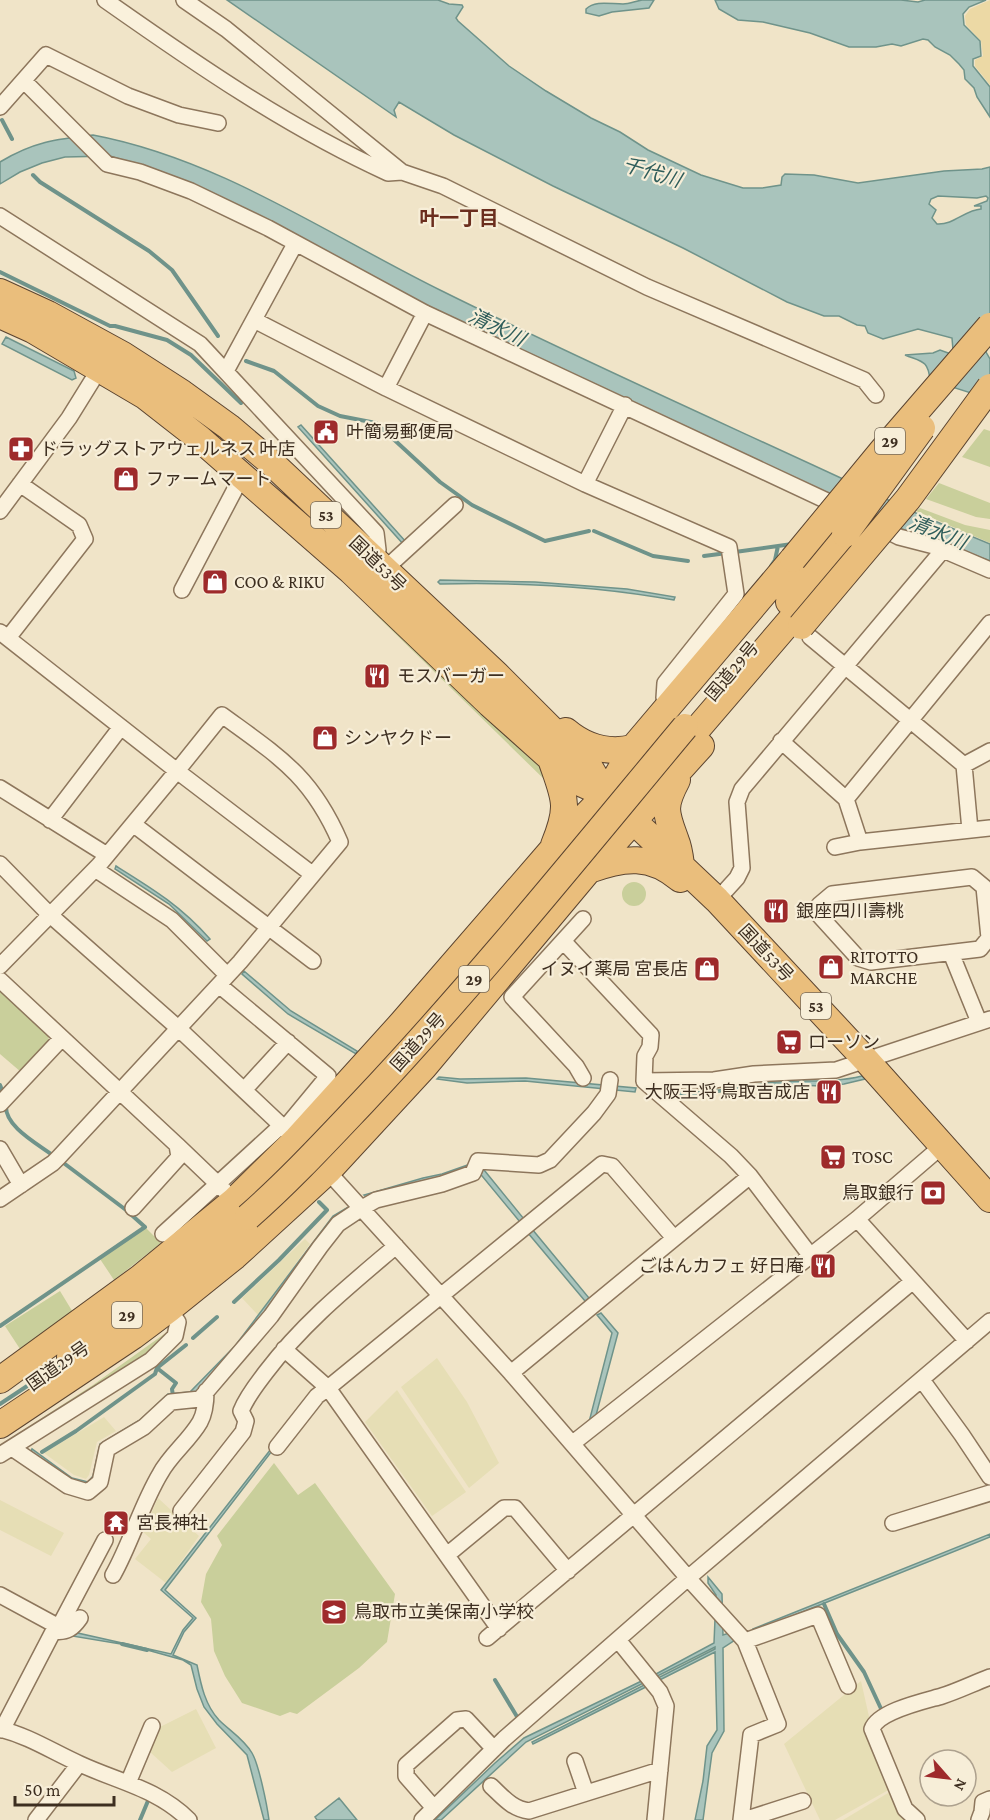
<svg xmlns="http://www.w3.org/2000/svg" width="990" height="1820" viewBox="0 0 990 1820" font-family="'Crimson Pro','Noto Sans JP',serif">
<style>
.farmland{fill:#e6deb5}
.green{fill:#c9cf9b}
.sand{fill:#ecd9a5}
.water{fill:#a9c4bc;stroke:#6f938a;stroke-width:1.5;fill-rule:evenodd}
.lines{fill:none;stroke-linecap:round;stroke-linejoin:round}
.stream{stroke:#6f938a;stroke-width:4}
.minor-casing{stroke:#8d765c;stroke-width:18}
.trunk-casing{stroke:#5b4430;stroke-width:28}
.minor{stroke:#faf1dc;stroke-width:15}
.trunk{stroke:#eabe7c;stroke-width:26}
.trunk-bridge-casing{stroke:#5b4430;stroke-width:28;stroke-linecap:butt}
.trunk-bridge{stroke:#eabe7c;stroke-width:26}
.labels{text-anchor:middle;stroke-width:4.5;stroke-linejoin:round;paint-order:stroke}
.shield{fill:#f7eed8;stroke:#756857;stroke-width:1.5}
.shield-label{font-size:16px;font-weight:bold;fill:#3d2e20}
.poi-label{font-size:18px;fill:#3d2e20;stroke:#f7eed8;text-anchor:start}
.street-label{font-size:18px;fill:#3d2e20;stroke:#f7eed8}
.water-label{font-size:20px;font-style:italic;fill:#2f5d5a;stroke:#f7eed8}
.neighbourhood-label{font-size:20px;font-weight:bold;fill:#6b2e1e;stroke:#f7eed8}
</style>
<rect width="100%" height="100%" fill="#f0e4c8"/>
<path class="farmland" d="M305 1239 310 1244 258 1315 242 1298Z
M437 1358 467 1402 499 1463 469 1488 401 1387Z
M397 1390 466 1492 432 1516 365 1422Z
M104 1417 116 1431 97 1442 89 1475 86 1479 74 1475 44 1453Z
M158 1498 199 1536 166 1583 135 1559 151 1539 143 1532Z
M0 1500 64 1533 51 1556 0 1530Z
M861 1681 870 1721 892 1788 835 1820H820L784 1744Z
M196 1709 216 1748 172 1772 150 1752 156 1729Z
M893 1790 911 1820H843Z"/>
<path class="green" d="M984 429 990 431V467L962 457Z
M939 483 990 503V519L976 517 926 499Z
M920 508 965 525 990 530V543L916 511Z
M377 605 550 777 548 783 372 611Z
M622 894a12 12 0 1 1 24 0a12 12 0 1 1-24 0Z
M0 990 48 1034 49 1042 21 1072 0 1054Z
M146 1228 161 1243 114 1280 100 1259Z
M60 1291 74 1314 20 1349 5 1326Z
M174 1327 147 1356 0 1449V1445L93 1385Z
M274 1463 298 1495 315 1483 395 1594 387 1642 359 1668 297 1714 290 1712 280 1716 242 1703 225 1676 214 1651 211 1619 201 1602 206 1574 222 1545 217 1536Z"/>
<path class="sand" d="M990 0V85L975 66V60L983 56 981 41 966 25 965 16 970 9Z"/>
<path class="water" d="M227 0H438L449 4 462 5 463 7 456 18 458 21 509 66 546 91 591 118 620 132 648 150 701 175 743 188H762L781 185 782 177 785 174 814 175 858 183 944 171 982 169 990 167V347L988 348 986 352 990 359V399L930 380C928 360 922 362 905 355L933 353 940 350 951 354 953 350 952 338 918 329 883 339 868 333 865 326 857 325 839 316H824L787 302 683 248 553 186 454 135 399 102 394 110 396 117ZM938 196 977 198 986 196 988 198 987 201 974 206H981V209C965 210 954 225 937 224L932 218 936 210 929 204 931 199Z
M642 0H654L649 8 612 12 599 16 586 13V9C595 0 610 4 623 4 629 4 636 1 642 0Z
M715 0H901L918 2 925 0H986L969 7 963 14 964 25 980 41 981 56 973 59V66L990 87V117L977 97 974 88 965 79 964 70 959 64 950 55 935 47 928 40 923 39 901 46 892 44 876 47H849L810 33 763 22 738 20 719 9Z
M93 135C220 159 328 235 442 291 599 369 759 439 918 514L990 544V561C961 549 931 541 902 529 865 513 830 493 792 478L439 312 349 265 145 167 110 156 65 157 42 163 20 172 0 184V162C33 142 56 139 93 135Z
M6 337 74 371 76 378 72 380 2 344Z
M301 425 407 543 404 545 298 427Z
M440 580 535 582 627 589 675 597 674 600C597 586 518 582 440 584L438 582Z
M116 866C153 889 181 906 210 939L207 941 169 904 115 869Z
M244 971 291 1011 357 1051 356 1054 288 1014 242 974Z
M862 1076 865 1079 844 1084 820 1086 778 1084 697 1095 686 1096 671 1092 672 1090C706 1097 744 1084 778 1082 807 1080 834 1083 862 1076Z
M439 1077 460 1079 526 1078 636 1088 635 1092 525 1081 467 1083 437 1079Z
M473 1163 480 1165 524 1219 520 1222 478 1171 369 1199 364 1195 423 1178 442 1174Z
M350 1206 353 1210 239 1348 192 1397 104 1447 97 1479 89 1487 70 1482 30 1453 32 1449 72 1478 88 1482 93 1476 100 1444 140 1420 168 1394 190 1392 235 1346 333 1216Z
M532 1229 589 1298 585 1301 528 1233Z
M601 1313 618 1333 595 1419 589 1422 612 1333 597 1315Z
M271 1449 272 1451 165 1590 196 1618 184 1632 173 1655 197 1665C201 1685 205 1705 219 1720 230 1731 244 1739 252 1753 259 1765 267 1805 269 1820H264L247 1755 217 1724 204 1707 197 1689 191 1665 183 1660 133 1646 72 1636 73 1632 171 1654 183 1630 193 1618 161 1590Z
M990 1534V1537C912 1569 832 1599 754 1632L753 1629Z
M708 1577 722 1594 723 1635 729 1633 735 1640 723 1648 724 1731 712 1753 703 1820H695L703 1781 707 1746 717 1730 715 1652 541 1740 533 1744 532 1742 715 1649V1647L526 1742 441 1820H435L495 1763 524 1738 656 1674 714 1643 716 1595 708 1583Z
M339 1798 357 1820H317L315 1817Z"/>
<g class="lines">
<path class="stream" d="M2 120 12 139
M33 175 40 182 149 251 172 270 218 336
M0 272 110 326H115L167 340 191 355 241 403
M246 361 274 371 318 406 340 416 376 423 440 482 472 505 490 514 545 541 589 531
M594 531 653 556 688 561
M735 552 792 544
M704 556 727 553
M771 566 775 560 778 546
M0 1085 4 1095
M6 1105C4 1127 40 1145 55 1157
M234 1302 279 1260 327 1210 319 1202
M0 1326 145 1227 126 1210 61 1161
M193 1338 217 1317
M157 1368 176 1383 172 1389 173 1396
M0 1404 62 1363
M42 1452 76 1431 155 1374 157 1368 186 1345
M824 1604 837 1634 864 1672 883 1713
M122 1644 147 1650
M495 1680 519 1720
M140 1820 150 1796"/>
<defs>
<path id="minor" d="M105 0C196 64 287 127 388 173L402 172 443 186 647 287 864 380 876 395
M184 0 226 29 402 172
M24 81 107 164 140 172 191 191 268 228 425 313 842 508
M0 107 46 55 128 96 179 115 218 123
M0 216 200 344 376 533 378 550 374 560
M254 320 386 388 585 484 729 547 736 594 665 683 664 698 671 705
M226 371 295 244
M386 388 425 313
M585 484 625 405
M0 511 69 418 100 368
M877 526 899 537 934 546 990 570
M384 570 455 505
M182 590 243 474
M0 632 177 771 312 874
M810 637 964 765 970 830
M8 638 85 539 79 525 20 484
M781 741 846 799 860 842
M964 765 990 751
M0 788 107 855
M846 799 990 623
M50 820 121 727
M133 824 313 961
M835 847 860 842 990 828
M0 864 49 914 178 1028 301 1144
M95 869 172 920 227 975
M972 877 984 887 989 938 980 949 871 962 858 958 818 914 819 905 832 894Z
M717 900 737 878 742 868 737 802 742 789 943 550
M583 919 512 997 576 1066 583 1078
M563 941 651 1035 650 1047 645 1056 644 1081
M951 953 979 1022
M0 966 99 865 177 771 222 715C278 756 311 775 340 842L240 962 59 1157 53 1163 0 1199
M0 980 177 1145 179 1157 133 1208
M219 985 328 1076 285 1128
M644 1081 714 1080 754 1074 836 1070 990 1019
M644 1081 731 1156 750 1176 810 1255
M244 1090 288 1042
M0 1104 62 1038
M177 1145 224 1190
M0 1149 21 1185
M322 1165 511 1373 688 1578 745 1641 778 1724 751 1735 741 1820
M857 1219 967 1341
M163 1234 282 1125
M511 1373 750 1176
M922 1380 962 1435 990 1477
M573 1443 857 1219 942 1146
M277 1447 317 1396 328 1388 284 1349
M12 1448 68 1486 88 1492 100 1482 107 1449 144 1427 171 1402 200 1399 271 1316 320 1247 338 1224 362 1208 376 1200 442 1184 473 1173 478 1161 539 1165 550 1160 594 1113 608 1094 610 1080
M0 1455 151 1360 175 1336 178 1322 169 1309
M181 1511 243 1432 246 1421 241 1411C247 1396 257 1384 266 1372 304 1322 349 1286 396 1246
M893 1523 990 1493
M447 1555 504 1508H515L568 1571
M113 1575C131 1543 141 1506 160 1474 170 1455 189 1441 200 1422 205 1413 206 1402 206 1391
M0 1595 59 1627 105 1540
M499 1629 328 1388 602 1164 612 1166 674 1238
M54 1631C67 1633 73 1628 80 1618
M487 1638 913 1281
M618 1640 660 1692 666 1706 655 1820
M745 1641 818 1615 848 1686
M0 1729C29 1736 53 1752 80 1764 119 1782 158 1789 189 1820
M2 1730 56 1626
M575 1761 586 1793
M128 1783 152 1726
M491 1786C503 1797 512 1809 529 1811L660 1770
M434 1808 406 1776V1765L457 1720 466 1719 494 1749
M36 1820 79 1764
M422 1820 504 1739 688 1578 990 1321
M744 1820 803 1801
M917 1820 905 1809 872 1729C878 1711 925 1701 942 1696 958 1691 974 1683 990 1677
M979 1820 982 1812 983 1802 990 1799"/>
<path id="trunk" d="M0 292 48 314 123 355 182 393 229 427 275 466 496 674 590 768 606 795 717 900 866 1060 990 1199
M0 315 33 330 145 396 200 439 351 571 490 704 576 781 609 796
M789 602 845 534
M566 731C585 747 608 754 633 748
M675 755 813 594
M552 762C565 799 570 806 554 845
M677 780C662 808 666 813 676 841 679 848 680 857 681 865
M589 870C624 857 651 854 680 879
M70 1357C132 1314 191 1267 248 1217
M0 1380 140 1278 235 1200 297 1139 402 1023 552 850 606 795 633 748 793 559
M0 1425 133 1336 169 1309 235 1256 328 1171 424 1067 588 871 701 746"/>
</defs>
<use href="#minor" class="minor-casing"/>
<use href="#trunk" class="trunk-casing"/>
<use href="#minor" class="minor"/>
<use href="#trunk" class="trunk"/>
<defs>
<path id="trunk-bridge" d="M845 534 922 428
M793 559 882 451 990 326
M801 626 908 499 990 387
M248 1217C289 1181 326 1141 363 1102 476 982 580 853 685 727"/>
</defs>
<use href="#trunk-bridge" class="trunk-bridge-casing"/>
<use href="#trunk-bridge" class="trunk-bridge"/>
</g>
<defs>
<symbol id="civic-square" viewBox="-11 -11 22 22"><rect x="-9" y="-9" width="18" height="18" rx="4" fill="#9e2a2b" stroke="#f7eed8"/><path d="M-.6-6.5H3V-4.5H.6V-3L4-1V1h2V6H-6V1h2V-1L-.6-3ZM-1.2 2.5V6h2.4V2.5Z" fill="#fff"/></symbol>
<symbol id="pharmacy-square" viewBox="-11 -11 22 22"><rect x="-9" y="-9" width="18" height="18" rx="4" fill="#9e2a2b" stroke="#f7eed8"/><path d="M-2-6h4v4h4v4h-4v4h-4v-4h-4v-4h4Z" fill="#fff"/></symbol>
<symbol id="shop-square" viewBox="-11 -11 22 22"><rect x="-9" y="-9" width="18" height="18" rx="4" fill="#9e2a2b" stroke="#f7eed8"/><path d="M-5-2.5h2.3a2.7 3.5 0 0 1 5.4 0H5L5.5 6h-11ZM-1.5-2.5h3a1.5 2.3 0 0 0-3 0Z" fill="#fff"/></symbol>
<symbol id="restaurant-square" viewBox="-11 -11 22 22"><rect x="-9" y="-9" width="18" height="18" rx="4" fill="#9e2a2b" stroke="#f7eed8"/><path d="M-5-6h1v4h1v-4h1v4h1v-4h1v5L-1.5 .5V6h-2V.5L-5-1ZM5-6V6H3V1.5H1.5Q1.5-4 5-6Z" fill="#fff"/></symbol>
<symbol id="supermarket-square" viewBox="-11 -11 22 22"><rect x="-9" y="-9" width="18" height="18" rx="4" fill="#9e2a2b" stroke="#f7eed8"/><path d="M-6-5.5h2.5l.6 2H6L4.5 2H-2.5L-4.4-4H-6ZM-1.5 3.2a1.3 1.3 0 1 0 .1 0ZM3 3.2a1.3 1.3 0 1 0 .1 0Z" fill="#fff"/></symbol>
<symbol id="bank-square" viewBox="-11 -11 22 22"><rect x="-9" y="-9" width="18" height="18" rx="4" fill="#9e2a2b" stroke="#f7eed8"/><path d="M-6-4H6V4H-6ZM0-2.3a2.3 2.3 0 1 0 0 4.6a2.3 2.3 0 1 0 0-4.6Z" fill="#fff"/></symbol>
<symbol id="temple-square" viewBox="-11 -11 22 22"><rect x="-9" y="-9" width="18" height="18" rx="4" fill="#9e2a2b" stroke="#f7eed8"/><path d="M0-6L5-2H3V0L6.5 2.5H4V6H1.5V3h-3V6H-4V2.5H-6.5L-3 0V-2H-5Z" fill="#fff"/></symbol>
<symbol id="school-square" viewBox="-11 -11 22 22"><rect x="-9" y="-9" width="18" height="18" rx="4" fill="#9e2a2b" stroke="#f7eed8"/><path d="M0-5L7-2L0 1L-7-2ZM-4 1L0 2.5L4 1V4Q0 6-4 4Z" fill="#fff"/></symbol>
</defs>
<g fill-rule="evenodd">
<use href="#civic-square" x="311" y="417" width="30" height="30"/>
<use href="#pharmacy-square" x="6" y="434" width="30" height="30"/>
<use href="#shop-square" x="111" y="464" width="30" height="30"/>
<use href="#shop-square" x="200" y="567" width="30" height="30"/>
<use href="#restaurant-square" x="362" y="661" width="30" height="30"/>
<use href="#shop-square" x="310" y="723" width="30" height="30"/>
<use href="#restaurant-square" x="761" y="896" width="30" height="30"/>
<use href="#shop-square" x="816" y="952" width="30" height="30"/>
<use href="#shop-square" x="692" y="954" width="30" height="30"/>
<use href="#supermarket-square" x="774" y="1027" width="30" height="30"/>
<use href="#restaurant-square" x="814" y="1077" width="30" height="30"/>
<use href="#supermarket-square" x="818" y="1142" width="30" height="30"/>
<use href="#bank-square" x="918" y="1178" width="30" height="30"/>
<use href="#restaurant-square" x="808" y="1251" width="30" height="30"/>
<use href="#temple-square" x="101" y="1508" width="30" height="30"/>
<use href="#school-square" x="319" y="1597" width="30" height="30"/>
</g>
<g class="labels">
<g class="shield">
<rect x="875" y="428" width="30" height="26" rx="4.5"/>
<rect x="311" y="502" width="30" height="26" rx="4.5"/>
<rect x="459" y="966" width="30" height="26" rx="4.5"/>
<rect x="801" y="993" width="30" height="26" rx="4.5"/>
<rect x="112" y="1302" width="30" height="26" rx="4.5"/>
</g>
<g class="shield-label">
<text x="890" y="447">29</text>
<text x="326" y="521">53</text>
<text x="474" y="985">29</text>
<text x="816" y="1012">53</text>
<text x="127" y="1321">29</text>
</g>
<g class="poi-label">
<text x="346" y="438">叶簡易郵便局</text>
<text x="40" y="455">ドラッグストアウェルネス 叶店</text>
<text x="146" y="485">ファームマート</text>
<text x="234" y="588">COO &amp; RIKU</text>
<text x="397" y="682">モスバーガー</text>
<text x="344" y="744">シンヤクドー</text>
<text x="796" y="917">銀座四川壽桃</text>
<text x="850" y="963">RITOTTO<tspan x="850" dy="21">MARCHE</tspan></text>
<text x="688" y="975" text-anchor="end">イヌイ薬局 宮長店</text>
<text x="808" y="1048">ローソン</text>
<text x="810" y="1098" text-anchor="end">大阪王将 鳥取吉成店</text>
<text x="852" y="1163">TOSC</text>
<text x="914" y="1199" text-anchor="end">鳥取銀行</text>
<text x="804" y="1272" text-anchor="end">ごはんカフェ 好日庵</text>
<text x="136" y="1529">宮長神社</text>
<text x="354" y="1618">鳥取市立美保南小学校</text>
</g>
<g class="street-label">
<text transform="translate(378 564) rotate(44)" y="6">国道53号</text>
<text transform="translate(732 671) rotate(-50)" y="6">国道29号</text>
<text transform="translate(766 953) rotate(47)" y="6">国道53号</text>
<text transform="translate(418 1042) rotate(-48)" y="6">国道29号</text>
<text transform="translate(58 1366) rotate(-35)" y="6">国道29号</text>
</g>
<g class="water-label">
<text transform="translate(652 172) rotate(17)" y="7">千代川</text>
<text transform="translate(497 327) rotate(26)" y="7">清水川</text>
<text transform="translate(938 532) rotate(22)" y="7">清水川</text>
</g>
<g class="neighbourhood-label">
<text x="459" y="225">叶一丁目</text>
</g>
</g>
<g transform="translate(948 1778) rotate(118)"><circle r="28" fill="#f7eed8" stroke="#ada18e" stroke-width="1.5"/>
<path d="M0-4.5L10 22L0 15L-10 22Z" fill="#9e2a2b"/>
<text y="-9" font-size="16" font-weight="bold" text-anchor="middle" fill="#3d2e20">N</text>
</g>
<path d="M15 1796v9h99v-9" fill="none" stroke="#3d2e20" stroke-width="3"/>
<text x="24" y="1796" font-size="18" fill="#3d2e20" stroke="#f7eed8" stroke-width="4.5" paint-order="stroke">50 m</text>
</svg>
